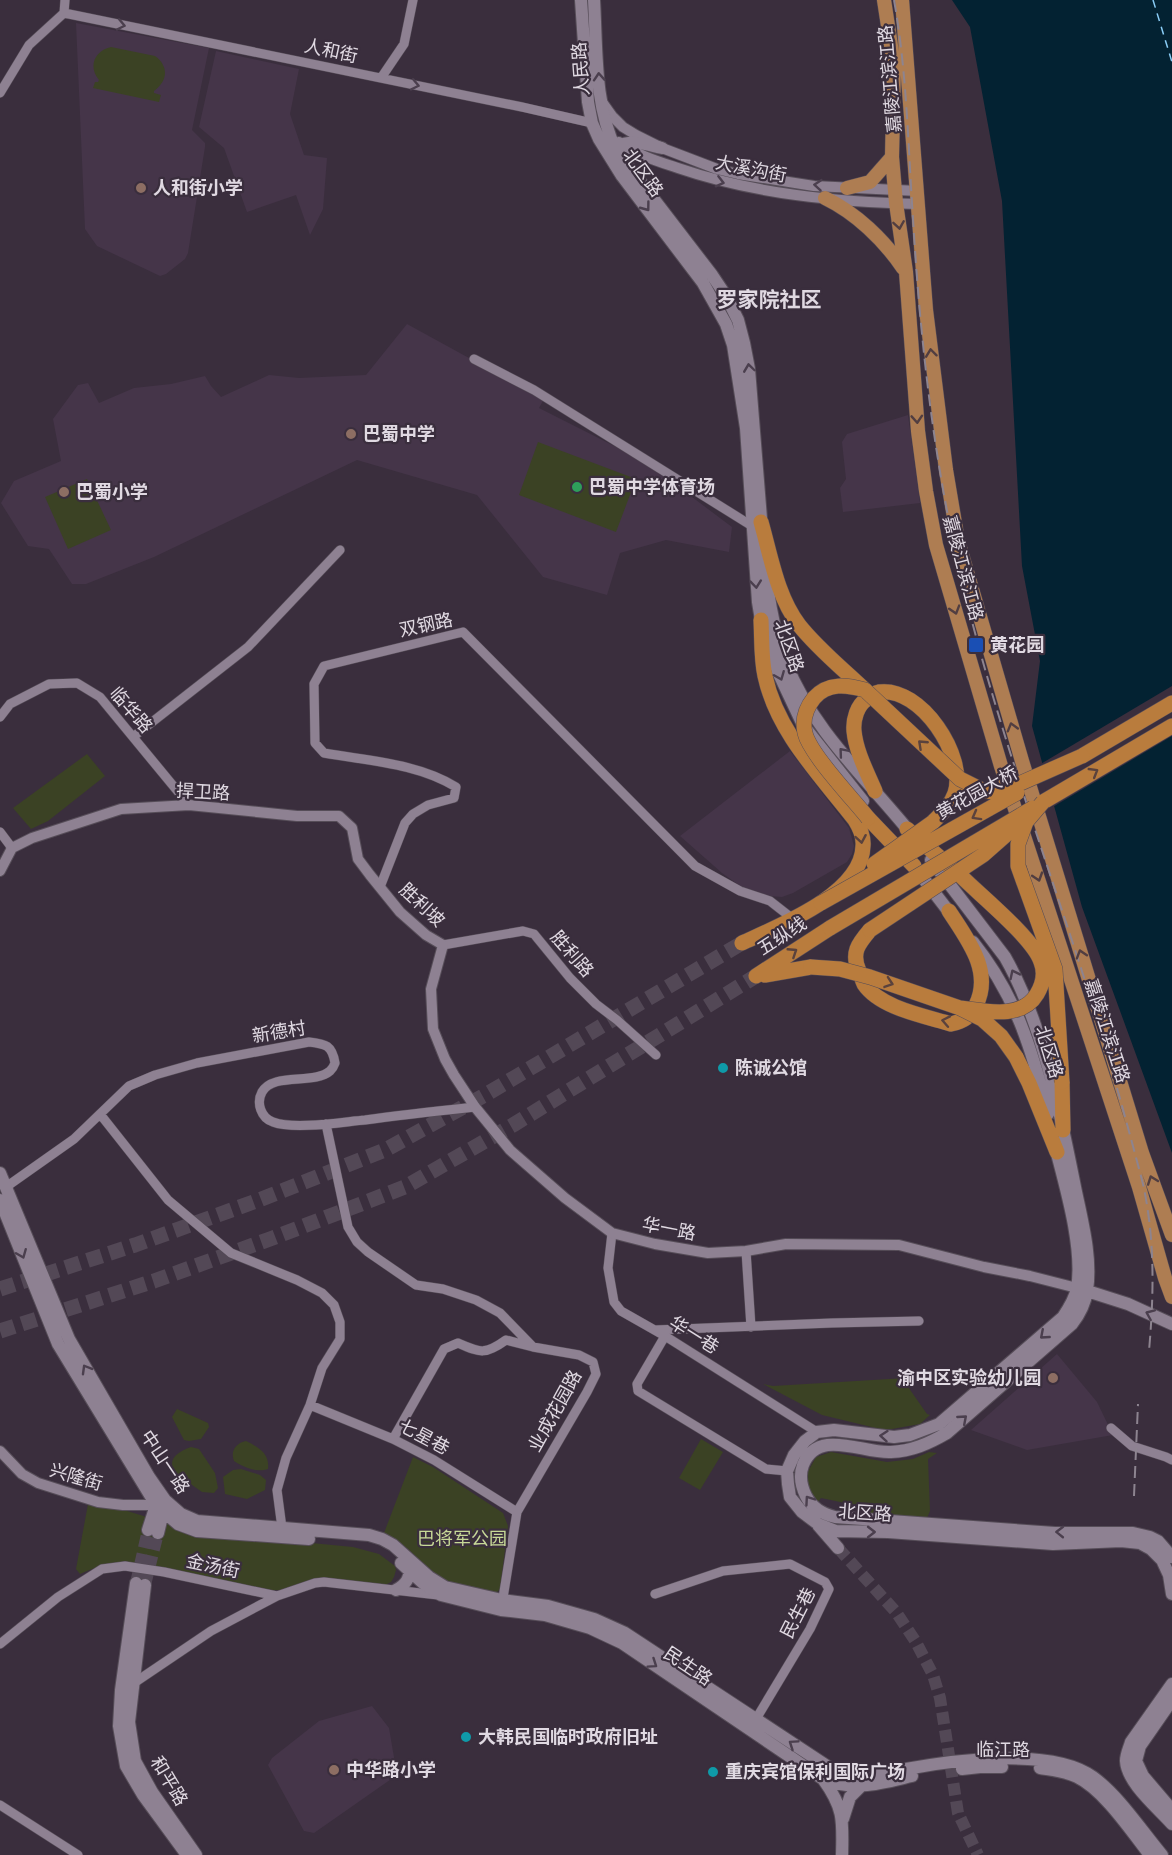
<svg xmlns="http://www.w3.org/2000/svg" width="1172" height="1855" viewBox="0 0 1172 1855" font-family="Barlow,'Noto Sans SC',sans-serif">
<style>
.built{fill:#453549}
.green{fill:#3b4224}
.water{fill:#032232}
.pier{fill:#3a2e3d}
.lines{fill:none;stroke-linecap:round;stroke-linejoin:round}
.ferry{stroke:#8acdf6;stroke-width:1.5;stroke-dasharray:8 6;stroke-linecap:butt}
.secondary-tunnel{stroke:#534856;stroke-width:12;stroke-dasharray:12 6;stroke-linecap:butt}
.trunk-tunnel{stroke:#534856;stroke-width:15;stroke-dasharray:15 8;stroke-linecap:butt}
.minor-casing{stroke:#564d58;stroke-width:10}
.tertiary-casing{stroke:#564d58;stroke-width:12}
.secondary-casing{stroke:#564d58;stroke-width:14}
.primary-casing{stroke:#564d58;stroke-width:15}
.trunk-casing{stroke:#564d58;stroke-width:16}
.minor{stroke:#8e8192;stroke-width:9}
.tertiary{stroke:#8e8192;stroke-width:10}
.secondary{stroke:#8e8192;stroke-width:12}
.primary{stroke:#ae7d52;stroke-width:14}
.trunk{stroke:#b97c3d;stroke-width:15}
.rail{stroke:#8d8490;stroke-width:2;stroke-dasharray:12 6;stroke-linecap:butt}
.trunk-bridge-casing{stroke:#564d58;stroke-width:16;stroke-linecap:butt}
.trunk-bridge{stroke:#b97c3d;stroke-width:15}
.oneway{stroke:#4b3f4e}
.oneway2{stroke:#513e41}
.oneway3{stroke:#5a423d}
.education-dot{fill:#8d6e63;stroke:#3a2e3d;stroke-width:2}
.leisure-dot{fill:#2e9e5b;stroke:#3a2e3d;stroke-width:2}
.transit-dot{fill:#1a4fb4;stroke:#3a2e3d;stroke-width:2}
.culture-dot{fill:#0f9aa8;stroke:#3a2e3d;stroke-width:2}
.labels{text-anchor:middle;stroke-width:4.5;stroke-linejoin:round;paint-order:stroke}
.street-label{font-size:18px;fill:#e0d9e2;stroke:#3a2e3d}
.poi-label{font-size:18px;font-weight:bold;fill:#e0d9e2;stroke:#3a2e3d;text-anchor:start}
.park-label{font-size:18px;fill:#c7d997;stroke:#3a2e3d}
.quarter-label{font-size:21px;font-weight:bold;fill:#e0d9e2;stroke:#3a2e3d}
</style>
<rect width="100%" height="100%" fill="#3a2e3d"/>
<path class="built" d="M76 23 209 48 192 130 205 143V147L188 253 185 259 166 274 160 276 97 246 85 229Z
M216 51 299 69 290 114 304 155 327 158 323 209 310 235 296 195 247 212 224 148 199 127Z
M407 324 544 399 539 408 644 461 732 527 729 552 666 540 620 553 607 595 543 577 477 495 357 460 154 557 86 584H72L49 549 28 546 1 503 14 481 61 461 53 419 78 385 88 383 99 403 134 388 171 384 205 376 211 386 221 397 269 375 299 378 366 375Z
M908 415 920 503 843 512 840 488 846 479 842 442 847 434Z
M790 751 849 828 854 846 852 854 847 862 793 893 782 897 769 896 743 888 722 873 680 836Z
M1057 1354 1097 1402 1113 1435 1027 1450 971 1430Z
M372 1706 389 1728 397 1775 314 1833 304 1831 268 1765 272 1758 319 1721Z"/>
<path class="green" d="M111 47 155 56C169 66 168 81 154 91V93L161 95 159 102 93 88 95 82H98L99 80C88 67 94 51 111 47Z
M538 442 636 479 616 532 519 495Z
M87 479 111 530 68 549 45 497Z
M87 754 105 776 48 821 31 829 13 808Z
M906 1378V1384L927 1414 930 1415 920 1424 892 1429H880L822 1415 763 1384 773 1386Z
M177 1409 208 1423 209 1427 201 1439 189 1441 184 1440 172 1417Z
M701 1439 723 1452 700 1490 679 1478Z
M246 1441C258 1447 270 1453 268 1469 257 1473 243 1467 234 1461 230 1451 236 1443 246 1441Z
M191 1447 199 1449 215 1473 218 1488 214 1493 202 1492 185 1480 182 1484C168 1465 167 1456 191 1447Z
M831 1452 887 1462 913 1459 929 1452 937 1453 928 1459 930 1511 927 1518 859 1514 858 1509 845 1503 821 1498 818 1502 810 1492 806 1475 816 1457Z
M413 1457 433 1467 503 1513 508 1526 500 1589 495 1594 450 1585 436 1576 408 1549 384 1533Z
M241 1469 260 1475 266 1480 265 1490 247 1499 225 1494 223 1477 233 1470Z
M88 1504 124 1510 196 1532 353 1547 379 1554 395 1566 396 1570 394 1577 391 1582 385 1585 336 1579 284 1590H271L125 1562C108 1562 96 1567 80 1574L76 1569Z"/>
<path class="water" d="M952 0H1172V1153L1082 907 1032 726 1040 661 1022 566 1002 201 970 27Z"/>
<path class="pier" d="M1172 686V736L1051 808 1039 765Z"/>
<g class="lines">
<path class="ferry" d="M1153 0 1172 62"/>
<path class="secondary-tunnel" d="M838 1548 896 1612 916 1642 933 1675 940 1698 958 1813 978 1855
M136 1583 148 1530
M145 1585 158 1533"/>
<path class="trunk-tunnel" d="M0 1289 135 1245 259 1200 385 1150 485 1095 742 943
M0 1331 154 1281 270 1239 405 1187 513 1125 756 976"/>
<defs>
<path id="minor" d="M64 13 522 107 592 123
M64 13 65 0
M381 78 404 44 413 0
M0 93 29 45 64 13
M474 359 534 390 752 526
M0 717 10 704 49 684 77 683 100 697 189 805
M133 737 248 647 340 550
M0 832 12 848
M380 887 405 823 413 814 428 805 454 798 456 787C417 763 368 761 324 753L315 743 314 684 324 666 463 632 695 866 740 891 770 901 793 919
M443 945 523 931 534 934 570 978 596 1004 617 1020 656 1055
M100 1114 168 1200 231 1253 297 1280 322 1293 334 1305 340 1322V1339L322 1368 310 1405 286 1458 277 1490 282 1528
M326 1124 348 1227 357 1242 368 1252 416 1285 443 1289 476 1300 500 1313 533 1347 579 1355 593 1362 596 1374 587 1392 517 1512 502 1604
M6 1187 74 1139 129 1086 155 1075 197 1063 309 1042C326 1044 332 1045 335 1063 334 1066 332 1069 330 1071 314 1085 273 1072 262 1092 256 1103 261 1118 273 1122 294 1130 342 1122 365 1120 401 1115 438 1111 475 1107
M612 1233 608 1268 614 1302 621 1311 665 1336 817 1432
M746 1251 751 1327
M655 1330 832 1323 919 1321
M665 1336 637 1384 638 1391 766 1469 787 1471
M310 1405 393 1439 434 1460 517 1512
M1111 1428 1132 1446 1166 1457 1172 1460
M393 1439 444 1349 458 1343C481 1353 485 1355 506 1340L533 1347
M655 1594 723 1571 790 1564 825 1582 829 1589 810 1629 756 1719
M0 1644 58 1597 102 1569 125 1566 164 1572 277 1596 315 1583 324 1582 438 1595
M131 1685 211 1631 277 1596
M0 1805 78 1855"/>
<path id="tertiary" d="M602 102 612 116 623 127 636 135 662 148 717 169 738 174 814 186 918 191
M619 142C637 155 657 161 678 168 754 194 837 202 918 204
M0 871 12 848 32 838 121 809 189 805 297 816H339L352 828 358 859 370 875 400 912 426 935 443 945 431 989 433 1029 445 1059 454 1075 475 1107 510 1150 565 1198 612 1233 655 1244 708 1253 746 1251 786 1244 899 1245 984 1267 1030 1276 1077 1288
M0 1451 22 1474 38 1483 98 1502 123 1505H156"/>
<path id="secondary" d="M581 0 588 102 592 123 599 139 622 176 703 283 726 324 733 345 746 428 758 602 761 620 778 672 803 725 863 801
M594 0C597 49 594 105 616 150L712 275 726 296 738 320 744 343 749 369 762 531
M615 156 619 146C631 139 648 145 662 148
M764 551C767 590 772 627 786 663 812 730 869 781 913 836
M931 860 1005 957C1043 1024 1060 1112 1075 1187 1082 1221 1092 1257 1087 1291 1085 1304 1080 1314 1072 1324L947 1433C928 1444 912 1451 891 1452 863 1454 818 1427 803 1465 799 1476 801 1486 806 1496 812 1508 822 1514 835 1517L1055 1533H1133L1150 1537 1158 1541 1172 1557
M916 869 953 917
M973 942C1016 996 1032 1049 1048 1114
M1055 1146C1065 1185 1084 1248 1077 1288 1075 1299 1069 1308 1063 1317L939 1424 910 1435 894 1437 834 1430 817 1432 805 1441 794 1455 787 1471 788 1484 790 1497 802 1512 818 1524 836 1531 888 1532 1053 1544 1121 1541 1140 1543 1151 1549 1162 1560 1169 1575 1172 1594
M0 1173 69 1339 149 1477 165 1500 181 1514 197 1521 369 1535 382 1539 393 1545 429 1577 445 1587 502 1600 548 1606 594 1619 625 1633 830 1768C854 1781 881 1774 906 1769 954 1760 1052 1747 1093 1777 1119 1796 1141 1830 1162 1855
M0 1200 58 1344 156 1505 178 1524 197 1531 309 1539
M1081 1289 1128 1304 1172 1324
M818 1525 838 1548
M148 1530 156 1505 162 1502
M158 1533 164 1508
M401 1563 423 1583 441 1595 501 1610 545 1615 590 1628 622 1643 823 1779C844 1808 843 1820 842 1855
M136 1583 121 1690 119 1726 126 1766 143 1795 187 1855
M145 1585 129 1722 135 1761 152 1792 196 1855
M396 1590C407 1584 411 1577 409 1565
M1172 1684 1131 1742C1129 1749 1126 1754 1126 1761 1127 1783 1158 1808 1172 1824
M1172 1700 1140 1746 1136 1761 1143 1776 1172 1810
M1040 1768C1052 1770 1065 1771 1077 1777 1104 1790 1131 1831 1150 1855
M962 1769 980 1767H1002
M824 1779C854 1792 882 1783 912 1776
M843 1819 850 1797 864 1783"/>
<path id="primary" d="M884 0 894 65 892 157 896 203 906 272 918 431 926 491 936 545 1001 766 1139 1187 1165 1278 1172 1297
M902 0 926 310 946 470 958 541 1022 761 1142 1153 1172 1235
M847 188 870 182 892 157
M825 198C856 213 884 240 903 268"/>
<path id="trunk" d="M761 522C771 557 777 596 799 625 818 649 843 669 865 690
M1082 756 1172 703
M875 791C867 772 856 752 854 731 853 720 857 705 867 699 870 696 875 693 879 692 921 686 967 757 955 793 951 805 942 813 933 822
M1043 802 1172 726
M868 818 914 866
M907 829 962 877
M870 930C858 944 851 953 859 971 861 975 862 980 864 984 880 1008 925 1016 951 1024 964 1021 970 1017 976 1005 993 971 967 939 949 911
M742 943C779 926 862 894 863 846 864 836 860 828 855 820 821 776 777 732 765 676 761 658 762 639 761 620
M765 975 811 967
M756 976 830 928
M1016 1057 1029 1083 1057 1152
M1062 1082 1063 1130"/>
</defs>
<use href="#minor" class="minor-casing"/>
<use href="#tertiary" class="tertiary-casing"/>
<use href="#secondary" class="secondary-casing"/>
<use href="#primary" class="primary-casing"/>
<use href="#trunk" class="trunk-casing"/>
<use href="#minor" class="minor"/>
<use href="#tertiary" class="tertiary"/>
<use href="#secondary" class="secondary"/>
<use href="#primary" class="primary"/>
<use href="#trunk" class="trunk"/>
<path class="rail" d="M894 0C907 72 908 146 913 219 919 319 929 418 948 516 979 678 1038 833 1088 990 1108 1054 1126 1119 1143 1184 1155 1239 1154 1294 1149 1351
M1134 1496 1138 1404"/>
<defs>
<path id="trunk-bridge" d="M1043 802 1026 822 1018 844V866L1055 969 1062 1082
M868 818C853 799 810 754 805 733 802 720 806 708 814 698 828 682 847 685 865 690L960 779 984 791 995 792 1005 790 1082 756
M874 864 933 822
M821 903 1017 793
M830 928 1033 808
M870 930 983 855 1016 826
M811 967 840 969 870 977 960 1008 982 1019 1001 1036 1016 1057
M960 1008C985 1011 1022 1020 1037 994 1043 984 1045 972 1041 962 1034 939 981 896 962 877"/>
</defs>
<use href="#trunk-bridge" class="trunk-bridge-casing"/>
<use href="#trunk-bridge" class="trunk-bridge"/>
</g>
<defs><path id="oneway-chevron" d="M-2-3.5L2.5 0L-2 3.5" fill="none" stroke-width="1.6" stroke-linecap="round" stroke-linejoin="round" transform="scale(1.5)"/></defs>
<g class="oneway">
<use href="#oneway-chevron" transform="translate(121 25) rotate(12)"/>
<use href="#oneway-chevron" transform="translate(599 77) rotate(-94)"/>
<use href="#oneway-chevron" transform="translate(415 85) rotate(12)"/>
<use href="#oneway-chevron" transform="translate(720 182) rotate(14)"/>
<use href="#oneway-chevron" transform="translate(818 185) rotate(-175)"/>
<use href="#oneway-chevron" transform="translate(646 207) rotate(53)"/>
<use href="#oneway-chevron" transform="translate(749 368) rotate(-98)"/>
<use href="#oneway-chevron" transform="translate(756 584) rotate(84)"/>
<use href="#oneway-chevron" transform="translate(780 676) rotate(68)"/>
<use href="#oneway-chevron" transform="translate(843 752) rotate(-130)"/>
<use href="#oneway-chevron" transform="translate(1014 974) rotate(-116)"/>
<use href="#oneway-chevron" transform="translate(22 1254) rotate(68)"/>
<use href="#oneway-chevron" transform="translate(1150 1314) rotate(-157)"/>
<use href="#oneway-chevron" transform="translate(1044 1335) rotate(139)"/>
<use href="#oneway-chevron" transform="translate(86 1369) rotate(-120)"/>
<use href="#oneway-chevron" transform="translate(963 1419) rotate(-41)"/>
<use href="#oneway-chevron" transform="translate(884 1436) rotate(-175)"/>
<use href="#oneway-chevron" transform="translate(809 1500) rotate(-125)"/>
<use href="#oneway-chevron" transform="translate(871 1532)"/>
<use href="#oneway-chevron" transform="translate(1060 1532) rotate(-179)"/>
<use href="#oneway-chevron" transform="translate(653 1664) rotate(34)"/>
<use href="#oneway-chevron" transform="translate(793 1744) rotate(-146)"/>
</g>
<g class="oneway2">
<use href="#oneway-chevron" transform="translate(899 225) rotate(81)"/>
<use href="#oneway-chevron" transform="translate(931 353) rotate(-97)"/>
<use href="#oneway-chevron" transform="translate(917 419) rotate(86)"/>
<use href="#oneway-chevron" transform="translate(955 610) rotate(73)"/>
<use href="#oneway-chevron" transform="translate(1012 727) rotate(-106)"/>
<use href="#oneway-chevron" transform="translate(1038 877) rotate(72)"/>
<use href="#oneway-chevron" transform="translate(1081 954) rotate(-107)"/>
<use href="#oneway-chevron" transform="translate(1152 1180) rotate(-110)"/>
</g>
<g class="oneway3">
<use href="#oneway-chevron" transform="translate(922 744) rotate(-137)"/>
<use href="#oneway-chevron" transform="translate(1094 772) rotate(-31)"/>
<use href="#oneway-chevron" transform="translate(976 816) rotate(151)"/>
<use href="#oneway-chevron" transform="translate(861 839) rotate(80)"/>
<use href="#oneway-chevron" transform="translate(793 952) rotate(-33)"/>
<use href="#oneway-chevron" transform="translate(889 983) rotate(19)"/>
<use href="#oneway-chevron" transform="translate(946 1021) rotate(-169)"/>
</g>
<g class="education-dot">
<circle cx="141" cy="188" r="6"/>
<circle cx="351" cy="434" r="6"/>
<circle cx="64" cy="492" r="6"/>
<circle cx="1053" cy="1378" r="6"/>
<circle cx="334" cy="1770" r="6"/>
</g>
<circle class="leisure-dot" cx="577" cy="487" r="6"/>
<rect class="transit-dot" x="968" y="637" width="16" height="16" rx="3"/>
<g class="culture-dot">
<circle cx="723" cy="1068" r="6"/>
<circle cx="466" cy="1737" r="6"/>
<circle cx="713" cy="1772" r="6"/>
</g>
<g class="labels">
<g class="street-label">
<text transform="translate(331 51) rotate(12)" y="6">人和街</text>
<text transform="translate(581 69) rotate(-94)" y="6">人民路</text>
<text transform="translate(890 79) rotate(-95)" y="6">嘉陵江滨江路</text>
<text transform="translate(751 169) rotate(11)" y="6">大溪沟街</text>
<text transform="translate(643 173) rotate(54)" y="6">北区路</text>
<text transform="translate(963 568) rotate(75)" y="6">嘉陵江滨江路</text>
<text transform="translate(426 625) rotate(-12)" y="6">双钢路</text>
<text transform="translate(789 646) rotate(71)" y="6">北区路</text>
<text transform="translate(131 710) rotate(49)" y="6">临华路</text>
<text transform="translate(203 792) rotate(3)" y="6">捍卫路</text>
<text transform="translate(977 793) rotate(-29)" y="6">黄花园大桥</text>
<text transform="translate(422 905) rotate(43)" y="6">胜利坡</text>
<text transform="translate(782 936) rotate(-33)" y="6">五纵线</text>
<text transform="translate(572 954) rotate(49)" y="6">胜利路</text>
<text transform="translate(1107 1031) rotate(72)" y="6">嘉陵江滨江路</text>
<text transform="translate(279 1032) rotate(-9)" y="6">新德村</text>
<text transform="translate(1049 1052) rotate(73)" y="6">北区路</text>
<text transform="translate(669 1229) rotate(11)" y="6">华一路</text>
<text transform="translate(694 1335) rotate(32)" y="6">华一巷</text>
<text transform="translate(555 1411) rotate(-61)" y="6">业成花园路</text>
<text transform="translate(424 1437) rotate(28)" y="6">七星巷</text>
<text transform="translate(165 1462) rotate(56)" y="6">中山一路</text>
<text transform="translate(76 1477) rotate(16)" y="6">兴隆街</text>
<text transform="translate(865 1513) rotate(4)" y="6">北区路</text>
<text transform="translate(213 1566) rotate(12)" y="6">金汤街</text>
<text transform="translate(798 1613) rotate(-63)" y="6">民生巷</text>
<text transform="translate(688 1666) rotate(34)" y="6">民生路</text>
<text x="1003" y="1756">临江路</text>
<text transform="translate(169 1781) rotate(59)" y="6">和平路</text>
</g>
<g class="poi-label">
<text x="153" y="194">人和街小学</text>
<text x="363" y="440">巴蜀中学</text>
<text x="589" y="493">巴蜀中学体育场</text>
<text x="76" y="498">巴蜀小学</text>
<text x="990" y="651">黄花园</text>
<text x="735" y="1074">陈诚公馆</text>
<text x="1041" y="1384" text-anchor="end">渝中区实验幼儿园</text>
<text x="478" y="1743">大韩民国临时政府旧址</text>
<text x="346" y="1776">中华路小学</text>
<text x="725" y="1778">重庆宾馆保利国际广场</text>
</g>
<g class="park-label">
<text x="462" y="1545">巴将军公园</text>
</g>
<g class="quarter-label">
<text x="769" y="307">罗家院社区</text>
</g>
</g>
</svg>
